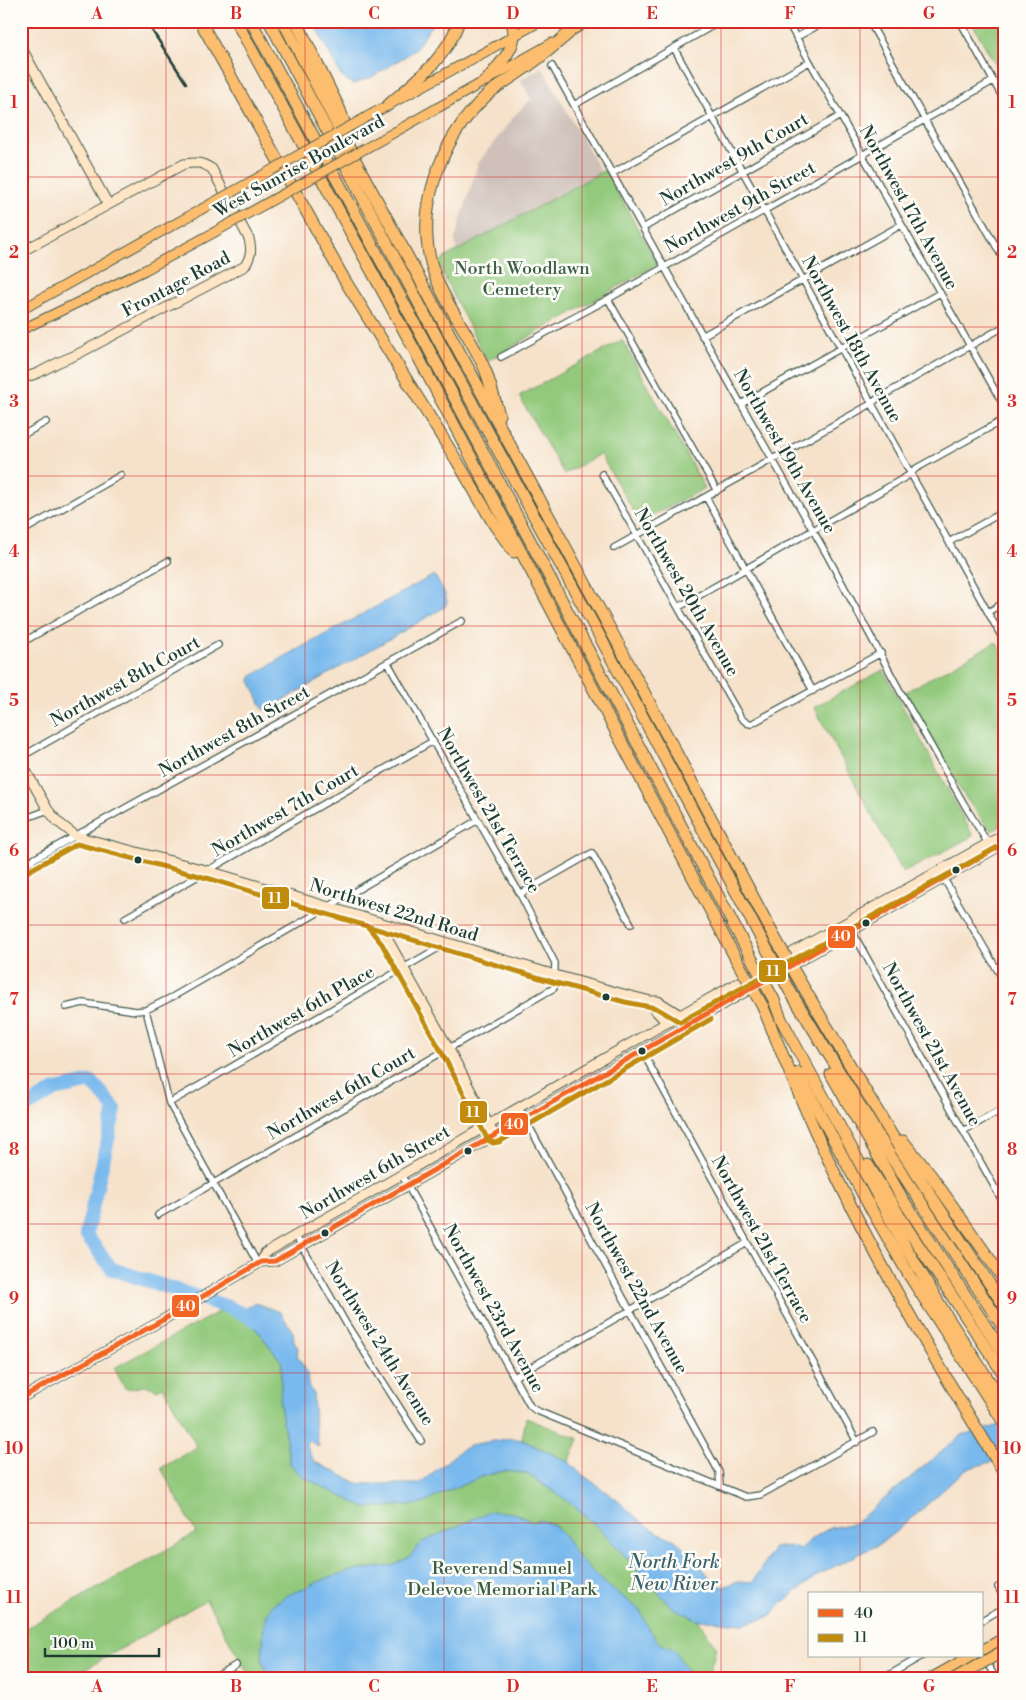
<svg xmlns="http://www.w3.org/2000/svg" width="1026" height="1700" viewBox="0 0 1026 1700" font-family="'Libre Bodoni',serif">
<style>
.industrial{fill:#cfc1ba}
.green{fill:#92c97b;stroke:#588358}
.water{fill:#79b9ed;stroke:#4c7b90}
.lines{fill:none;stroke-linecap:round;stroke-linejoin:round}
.river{stroke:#79b9ed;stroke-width:14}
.street-casing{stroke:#3f564b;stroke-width:8}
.secondary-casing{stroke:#3f564b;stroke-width:11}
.primary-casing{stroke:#3f564b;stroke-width:11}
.highway-casing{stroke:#3f564b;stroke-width:13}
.street{stroke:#fff;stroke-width:5.5}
.secondary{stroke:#fee5c5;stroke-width:9}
.primary{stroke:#fcbd6e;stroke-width:9}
.highway{stroke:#fcbd6e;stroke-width:11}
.rail{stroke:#1f3d34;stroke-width:2.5}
.primary-bridge-casing{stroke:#3f564b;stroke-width:11;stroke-linecap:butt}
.highway-bridge-casing{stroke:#3f564b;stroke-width:13;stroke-linecap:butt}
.primary-bridge{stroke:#fcbd6e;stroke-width:9}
.highway-bridge{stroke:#fcbd6e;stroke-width:11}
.bus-1-casing{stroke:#fdfcf7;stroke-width:9}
.bus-2-casing{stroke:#fdfcf7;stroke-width:9}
.bus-1{stroke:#f26522;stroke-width:5}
.bus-2{stroke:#c18c0d;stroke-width:5}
.grid{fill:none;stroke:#d62828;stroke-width:1;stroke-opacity:0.55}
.bus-dot{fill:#1f3d34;stroke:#fdfcf7;stroke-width:2}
.labels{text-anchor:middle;stroke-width:5;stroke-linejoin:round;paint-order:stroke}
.street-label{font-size:18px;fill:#1f3d34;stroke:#fdfcf7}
.park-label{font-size:18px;fill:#3c6046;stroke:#fdfcf7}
.water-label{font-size:19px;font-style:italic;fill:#3a626c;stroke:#fdfcf7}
.line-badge{stroke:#fdfcf7;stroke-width:2}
.badge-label{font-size:14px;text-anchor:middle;font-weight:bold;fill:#fff}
.neatline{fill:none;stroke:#d62828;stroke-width:2}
.grid-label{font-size:16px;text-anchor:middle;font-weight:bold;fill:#d62828}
</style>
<rect width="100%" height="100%" fill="#fdfcf7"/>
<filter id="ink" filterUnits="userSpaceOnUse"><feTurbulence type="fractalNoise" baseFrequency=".02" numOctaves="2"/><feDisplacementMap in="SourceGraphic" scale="10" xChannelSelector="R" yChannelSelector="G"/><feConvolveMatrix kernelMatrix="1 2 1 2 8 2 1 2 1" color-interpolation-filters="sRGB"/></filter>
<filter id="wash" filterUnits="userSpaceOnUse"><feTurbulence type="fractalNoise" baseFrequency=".0096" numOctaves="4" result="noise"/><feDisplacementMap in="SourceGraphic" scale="20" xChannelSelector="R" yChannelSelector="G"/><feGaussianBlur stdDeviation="1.12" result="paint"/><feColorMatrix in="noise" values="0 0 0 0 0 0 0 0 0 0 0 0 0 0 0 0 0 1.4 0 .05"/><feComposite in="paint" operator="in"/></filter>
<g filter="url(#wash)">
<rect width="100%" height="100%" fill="#f6e2cb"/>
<path class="industrial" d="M542 67 601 172 457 251 455 239 478 163 515 115 531 99 521 80Z"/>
<path class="green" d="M971 21H1005V82Z
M605 170 658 264 487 361 446 281 439 264 444 258Z
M622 340 705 488 640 522 600 454 564 474 519 396Z
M996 642 1005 657V824L992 831C955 791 932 739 905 692Z
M883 670 973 836 903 873 814 707Z
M224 1309 253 1325 282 1362 280 1404 290 1463 422 1504 445 1492 484 1476 504 1471 526 1473 572 1504 602 1531 672 1607 698 1620 716 1647 708 1679H251L206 1600 68 1679H28L21 1666V1631L196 1533 161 1468 197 1447 163 1387 157 1390C142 1381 140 1390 125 1388L114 1368Z
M526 1418 579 1439 569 1462 522 1440Z"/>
<path class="water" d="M316 21H434L415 50 372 77 353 84 341 76 318 31Z
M434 575 444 591 447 602 445 607 273 706 266 710 263 709 250 681 251 677 282 658Z
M255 1303 280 1312 293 1332 294 1341 298 1348 297 1355 308 1374 307 1381 313 1393 315 1428 319 1447 310 1441 306 1443 309 1452 315 1462 359 1484H419L461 1450 475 1444 512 1438 522 1440 569 1462 580 1473 616 1499 639 1520 655 1531 675 1540 692 1555 716 1585 724 1587 738 1581 753 1582 774 1548 789 1546 801 1550 811 1539 830 1528 855 1523 962 1435 1005 1424V1458L966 1469 909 1521 880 1544 819 1574 783 1602 769 1617 743 1624 698 1620 672 1607 602 1531 572 1504 526 1473 504 1471 484 1476 445 1492 422 1504 365 1508 301 1476 290 1464 280 1404 282 1362 253 1325 242 1319 245 1307Z
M491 1511 514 1513 532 1522 540 1520 555 1526 565 1537 578 1557 603 1582 640 1610 649 1629 659 1643 674 1650 690 1675 687 1679H268L262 1660 264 1623 271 1606 286 1596 332 1576 352 1571 395 1565 410 1556 422 1542Z"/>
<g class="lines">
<path class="river" d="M21 1110 55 1090 92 1082 115 1109 86 1235 112 1269 228 1307 260 1322"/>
</g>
</g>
<g filter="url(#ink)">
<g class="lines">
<defs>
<path id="street" d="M787 21 1005 408
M869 21 1005 262
M960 21 1005 102
M797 37 826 21
M674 48 1005 643
M552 66 741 404 827 555 900 691 964 804 989 845
M574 105 721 21
M613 173 809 62
M643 228 840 116
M608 299 717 491
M702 336 901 225
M501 357 608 299 993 81
M741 404 940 293
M21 436 46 422
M602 474 741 718 747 723 751 724 881 653
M706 497 813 691
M21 532 121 475
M949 542 1005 511
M614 548 871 404 877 399 1005 326
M679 607 911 474 915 469 1005 419
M988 612 1005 602
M21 643 168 561
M21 757 218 645
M21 816 29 817 48 810
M21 866 462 621
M944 879 1005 983
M520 894 592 853 631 924
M125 918 433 741
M847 922 1005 1206
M66 1007 83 1003 136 1011 146 1010 174 996 478 820
M146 1010 169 1103 258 1264
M642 1051 857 1442
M169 1103 447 943
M519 1108 719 1472 720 1486
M963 1131 1005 1108
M402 1176 530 1406 535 1410 746 1497 760 1495 873 1432
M158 1215 554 988 555 963 520 894 388 663
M296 1236 347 1325 421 1441
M514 1377 747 1243
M998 1587 1005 1600
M982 1620 1002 1609 1005 1606
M986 1661 996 1679
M212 1679 236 1665
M882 1679 922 1656"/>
<path id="secondary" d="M21 47 108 204
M21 252 184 164C196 162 202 162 212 169L249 239C252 250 251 256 245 266L76 355 59 362 38 373 21 379
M21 762 48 810 58 822 76 836 209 871 555 975 627 995 651 1001H658L680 1015
M374 922 388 940 449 1049 492 1131
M651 1001 653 1008 667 1023
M261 1262 265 1253 680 1015 1005 834
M21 1398 161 1321 261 1262 275 1261 314 1239 1005 843"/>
<path id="primary" d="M565 35 588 21
M374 113 541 21
M386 137 552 43
M21 310 200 210
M21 330 145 270 213 233"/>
<path id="highway" d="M200 21 344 279 457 461 495 526 514 552
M236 21 414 349 736 959
M251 21 426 344 748 952
M269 21 458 377 599 635 764 944
M283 21 361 171 608 625 775 938
M296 21 340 110 348 134
M487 80C500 63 522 44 511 21
M388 105C416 81 447 58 459 21
M499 415C495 401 491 386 486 372 473 339 449 311 436 278 411 215 440 139 487 95 501 83 517 75 531 64 544 55 556 44 569 33
M802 985 902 1152 1005 1307
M790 991 892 1158 1005 1330
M774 1000 781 1019 905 1246 948 1318 1005 1405
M763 1007C780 1049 797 1091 816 1133 869 1250 937 1365 1005 1474
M798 1073 866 1200 909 1275 1005 1424
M831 1074 902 1198 1005 1356
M903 1141 930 1174 1005 1281
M868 1165 907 1228 1005 1376
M982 1651 1005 1638
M931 1679 972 1656"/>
</defs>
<use href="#street" class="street-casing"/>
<use href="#secondary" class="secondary-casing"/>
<use href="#primary" class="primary-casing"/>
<use href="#highway" class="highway-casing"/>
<use href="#street" class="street"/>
<use href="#secondary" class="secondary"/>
<use href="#primary" class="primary"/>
<use href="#highway" class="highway"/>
<path class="rail" d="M146 21 186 83"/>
<defs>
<path id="primary-bridge" d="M200 210 374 113
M213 233 386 137"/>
<path id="highway-bridge" d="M775 938 802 985
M764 944 790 991
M748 952 774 1000
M736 959 763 1007
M954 1679 1005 1650"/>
</defs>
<use href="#primary-bridge" class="primary-bridge-casing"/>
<use href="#highway-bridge" class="highway-bridge-casing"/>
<use href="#primary-bridge" class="primary-bridge"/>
<use href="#highway-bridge" class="highway-bridge"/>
<defs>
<path id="bus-1" d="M21 1398 161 1321 261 1262 275 1261 1005 843"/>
<path id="bus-2" d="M25 873 77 844 207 878 553 982 625 1002 656 1008 680 1022 1005 843
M368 927 382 944 442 1053 488 1140 493 1143 499 1142 711 1019"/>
</defs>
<use href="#bus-1" class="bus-1-casing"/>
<use href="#bus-2" class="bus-2-casing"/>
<use href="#bus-1" class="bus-1"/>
<use href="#bus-2" class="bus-2"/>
</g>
</g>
<path class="grid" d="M166 21V1679M305 21V1679M444 21V1679M582 21V1679M721 21V1679M860 21V1594M21 177H1005M21 327H1005M21 476H1005M21 626H1005M21 775H1005M21 925H1005M21 1074H1005M21 1224H1005M21 1373H1005M21 1523H1005M860 1656V1679"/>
<g class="bus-dot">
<circle cx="138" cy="860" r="4.5"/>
<circle cx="956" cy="870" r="4.5"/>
<circle cx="866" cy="923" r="4.5"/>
<circle cx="606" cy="997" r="4.5"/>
<circle cx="642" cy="1051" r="4.5"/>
<circle cx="468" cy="1151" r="4.5"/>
<circle cx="325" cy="1233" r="4.5"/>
</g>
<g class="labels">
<g class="street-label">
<text transform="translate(734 159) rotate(-30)" y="6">Northwest 9th Court</text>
<text transform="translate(299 166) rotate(-29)" y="6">West Sunrise Boulevard</text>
<text transform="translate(740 207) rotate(-29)" y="6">Northwest 9th Street</text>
<text transform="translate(909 207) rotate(61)" y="6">Northwest 17th Avenue</text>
<text transform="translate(176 284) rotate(-28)" y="6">Frontage Road</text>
<text transform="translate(852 339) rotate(61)" y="6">Northwest 18th Avenue</text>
<text transform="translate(785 451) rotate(60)" y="6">Northwest 19th Avenue</text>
<text transform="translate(687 592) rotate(60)" y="6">Northwest 20th Avenue</text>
<text transform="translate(125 681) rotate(-29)" y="6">Northwest 8th Court</text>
<text transform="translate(234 731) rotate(-29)" y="6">Northwest 8th Street</text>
<text transform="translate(285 810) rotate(-30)" y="6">Northwest 7th Court</text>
<text transform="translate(489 810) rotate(60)" y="6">Northwest 21st Terrace</text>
<text transform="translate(394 910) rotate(17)" y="6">Northwest 22nd Road</text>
<text transform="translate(301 1011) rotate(-30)" y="6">Northwest 6th Place</text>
<text transform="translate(932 1044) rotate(61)" y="6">Northwest 21st Avenue</text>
<text transform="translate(341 1093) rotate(-30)" y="6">Northwest 6th Court</text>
<text transform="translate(375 1172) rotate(-30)" y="6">Northwest 6th Street</text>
<text transform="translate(762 1239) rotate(61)" y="6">Northwest 21st Terrace</text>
<text transform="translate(637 1288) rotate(61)" y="6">Northwest 22nd Avenue</text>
<text transform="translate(494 1308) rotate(61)" y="6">Northwest 23rd Avenue</text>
<text transform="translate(380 1343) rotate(58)" y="6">Northwest 24th Avenue</text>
</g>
<g class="park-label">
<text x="522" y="274">North Woodlawn<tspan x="522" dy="21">Cemetery</tspan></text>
<text x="502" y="1574">Reverend Samuel<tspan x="502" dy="21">Delevoe Memorial Park</tspan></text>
</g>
<g class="water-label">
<text x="674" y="1568">North Fork<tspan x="674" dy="22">New River</tspan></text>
</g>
</g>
<g class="line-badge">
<rect x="261" y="886" width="29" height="24" rx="5" fill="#c18c0d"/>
<rect x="827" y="925" width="29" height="24" rx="5" fill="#f26522"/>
<rect x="758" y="959" width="29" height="24" rx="5" fill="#c18c0d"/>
<rect x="459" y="1100" width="29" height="24" rx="5" fill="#c18c0d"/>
<rect x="500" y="1112" width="29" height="24" rx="5" fill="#f26522"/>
<rect x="171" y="1294" width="29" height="24" rx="5" fill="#f26522"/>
</g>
<g class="badge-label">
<text x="275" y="903">11</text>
<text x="841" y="941">40</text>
<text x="773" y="976">11</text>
<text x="473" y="1117">11</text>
<text x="514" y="1129">40</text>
<text x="186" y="1311">40</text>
</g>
<rect width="1026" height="1700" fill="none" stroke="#fdfcf7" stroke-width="55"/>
<rect x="808" y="1592" width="175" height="65" fill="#fdfcf7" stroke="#a4b0a9"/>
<rect x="818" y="1609" width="25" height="8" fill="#f26522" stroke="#a4b0a9"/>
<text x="854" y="1618" font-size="15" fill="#1f3d34">40</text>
<rect x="818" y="1634" width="25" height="8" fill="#c18c0d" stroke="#a4b0a9"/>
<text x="854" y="1642" font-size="15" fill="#1f3d34">11</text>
<path d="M45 1648v8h114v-8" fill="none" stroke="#1f3d34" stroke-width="2.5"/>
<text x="52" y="1648" font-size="15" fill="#1f3d34" stroke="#fdfcf7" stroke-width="4" paint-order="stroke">100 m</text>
<rect x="28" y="28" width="970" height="1644" class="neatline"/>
<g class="grid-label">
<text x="97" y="19">A</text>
<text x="236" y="19">B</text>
<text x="374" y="19">C</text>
<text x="513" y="19">D</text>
<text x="652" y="19">E</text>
<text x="790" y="19">F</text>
<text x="929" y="19">G</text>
<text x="14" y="108">1</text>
<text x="1012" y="108">1</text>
<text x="14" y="258">2</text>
<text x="1012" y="258">2</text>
<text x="14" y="407">3</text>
<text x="1012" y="407">3</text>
<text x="14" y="557">4</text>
<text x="1012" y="557">4</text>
<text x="14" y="706">5</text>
<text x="1012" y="706">5</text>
<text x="14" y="856">6</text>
<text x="1012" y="856">6</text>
<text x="14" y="1005">7</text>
<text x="1012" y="1005">7</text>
<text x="14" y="1155">8</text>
<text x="1012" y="1155">8</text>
<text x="14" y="1304">9</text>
<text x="1012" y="1304">9</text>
<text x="14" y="1454">10</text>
<text x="1012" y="1454">10</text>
<text x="14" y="1603">11</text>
<text x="1012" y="1603">11</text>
<text x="97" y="1692">A</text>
<text x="236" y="1692">B</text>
<text x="374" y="1692">C</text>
<text x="513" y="1692">D</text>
<text x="652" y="1692">E</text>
<text x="790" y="1692">F</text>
<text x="929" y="1692">G</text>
</g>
</svg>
